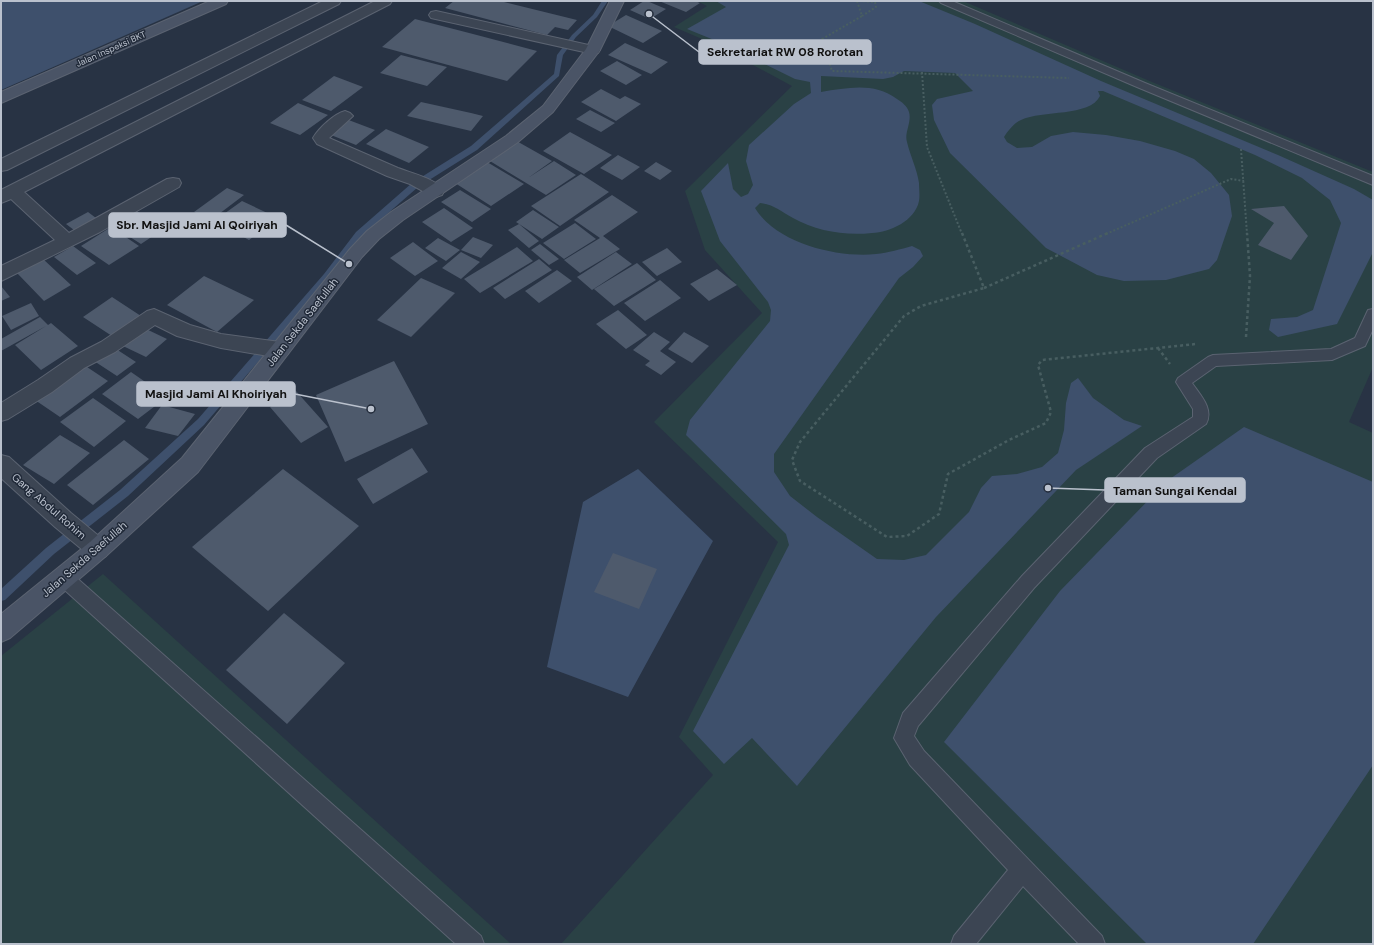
<svg xmlns="http://www.w3.org/2000/svg" width="1374" height="945" viewBox="0 0 1374 945" font-family="'DM Sans',sans-serif">
<style>
.green{fill:#2a4145}
.water{fill:#3e506c}
.lines{fill:none;stroke-linecap:round;stroke-linejoin:round}
.stream{fill:#3e506c;fill-rule:evenodd}
.building{fill:#4e5a6c}
.lane-casing{stroke:#5b6371;stroke-width:2}
.street-casing{stroke:#5b6371;stroke-width:2}
.secondary-casing{stroke:#5b6371;stroke-width:2}
.path-far1{stroke:#485e61;stroke-width:2;stroke-dasharray:2 2;stroke-linecap:butt}
.path{stroke:#485e61;stroke-width:2.5;stroke-dasharray:3 3;stroke-linecap:butt}
.lane{fill:#3c4553;fill-rule:evenodd}
.street{fill:#3c4553;fill-rule:evenodd}
.secondary{fill:#4a5466;fill-rule:evenodd}
.labels{text-anchor:middle;stroke-width:3;stroke-linejoin:round;paint-order:stroke}
.far-street-label{font-size:9px;fill:#bac1cd;stroke:#212a39}
.street-label{font-size:11px;fill:#bac1cd;stroke:#212a39}
.leader{fill:none;stroke:#bac1cd;stroke-width:1.5}
.callout-dot{fill:#bac1cd;stroke:#212a39;stroke-width:1.5}
.callout{fill:#bac1cd;stroke:#bac1cd;stroke-width:1.5}
.callout-label{font-size:12px;text-anchor:middle;font-weight:bold;fill:#111}
</style>
<rect width="100%" height="100%" fill="#283344"/>
<path class="green" d="M697 1H963L1152 82 1373 172V367L1349 422 1373 433V944H561L713 775 679 737 778 542 654 422 762 313 705 250 685 191 792 86 716 45 674 27 707 6Z
M103 574 511 944H1V656Z"/>
<path class="water" d="M1 1H203L1 90Z
M716 1H919L975 24 1101 81 1278 155 1354 189 1373 200V252L1337 324 1278 337 1269 330 1271 319 1297 317 1313 310 1341 223 1330 200 1302 178 1255 155 1103 91H1098L1100 96C1090 117 1042 110 1021 120 1014 123 1008 131 1004 137L1007 142 1017 148 1032 147 1051 136 1073 132 1106 135 1140 141 1175 151 1194 159 1211 173 1229 195 1232 216 1217 260 1209 269 1166 280 1124 281 1097 275 1046 248 950 153 934 120 932 105 937 99 973 91 955 73 904 71 893 77 883 79 821 76V92C848 88 874 82 897 99 902 102 907 106 909 112 912 122 904 133 907 142 910 155 917 169 919 183 919 188 920 196 919 201 915 221 890 232 872 233 844 236 817 231 793 218 780 211 775 205 760 203L755 208C776 243 837 258 876 254 888 253 901 249 912 246L920 250 923 256 913 267 899 278 774 454V472L790 496 817 517 877 559 904 560 926 555 969 512 981 488 992 476 1017 474 1042 467 1058 453 1064 430 1066 403 1071 383 1078 378 1093 398 1124 420 1142 426 1076 470 936 617 797 786 752 738 724 764 693 731 789 545 786 534 686 435 690 420 770 321 771 310 768 302 720 241 701 191 728 163 733 189 741 197 748 194 753 185 746 161 749 145 794 104 811 93 810 82 795 79 724 44 687 29 726 7Z
M1244 427 1373 482V765L1253 944H1147L944 742 1060 591 1167 481Z
M638 469 713 541 628 697 547 667 583 502Z"/>
<g class="lines">
<path class="stream" d="M602 1H608L597 17 576 37 563 55 559 76 477 150 418 187 362 236 330 278 204 425 128 496 54 554 5 600 1 601V589L46 548 120 490 198 419 324 274 356 232 412 183 471 146 554 74 557 55 572 35 593 15Z"/>
</g>
<path class="building" d="M454 1H500L577 20 568 30 555 27 547 35 445 8Z
M644 1H647L666 9 650 19 630 10Z
M659 1H695L700 3 686 12Z
M626 15 662 31 643 43 608 26Z
M415 19 473 34 537 51 507 81 382 47Z
M625 43 668 62 651 74 608 55Z
M401 55 447 67 427 86 380 73Z
M617 61 642 75 626 85 600 71Z
M334 76 363 87 331 111 302 100Z
M601 89 620 99 625 96 641 104 616 121 581 102Z
M421 102 471 113 483 116 471 131 407 116Z
M298 103 328 115 300 135 270 123Z
M590 110 615 123 601 132 576 119Z
M346 119 375 130 356 145 326 133Z
M386 129 429 147 409 163 366 144Z
M570 132 612 155 584 174 543 151Z
M513 139 552 161 528 178 554 161 576 175 546 195 485 158Z
M618 155 640 167 622 180 600 168Z
M487 162 524 184 491 206 455 183Z
M656 162 672 171 660 180 644 171Z
M581 174 609 192 560 226 531 206Z
M227 188 244 195 211 220 194 212Z
M460 190 491 209 472 222 441 202Z
M612 195 638 212 603 236 620 249 580 273 564 260 600 238 574 220Z
M242 201 278 218 249 240 214 221Z
M1284 206 1308 236 1291 260 1258 245 1274 223 1251 209Z
M444 208 473 228 451 242 422 222Z
M135 210 148 218 136 226 153 236 141 244 111 225Z
M533 210 559 227 542 239 516 222Z
M88 212 96 218 74 230 66 224Z
M575 223 596 239 564 259 543 243Z
M519 224 539 241 529 248 508 230Z
M111 227 139 246 109 265 81 246Z
M473 237 493 245 481 258 461 250Z
M438 238 460 250 446 261 425 248Z
M413 242 438 261 415 276 390 258Z
M540 244 559 259 549 265 531 250Z
M73 246 96 263 77 275 54 257Z
M517 247 533 261 480 293 464 279Z
M667 248 682 262 657 276 642 262Z
M461 252 480 262 461 279 442 268Z
M616 252 632 264 592 290 577 277Z
M43 259 71 285 44 301 17 273Z
M539 259 552 270 505 299 493 288Z
M637 263 656 280 614 306 594 289Z
M717 269 737 285 709 301 690 284Z
M557 270 572 281 539 303 525 291Z
M204 276 254 300 217 332 167 305Z
M421 278 455 293 411 337 377 320Z
M660 280 681 298 645 321 624 303Z
M1 286 10 297 1 301Z
M112 297 141 316 112 336 83 317Z
M31 303 39 316 11 330 2 316Z
M618 310 647 335 626 349 596 324Z
M40 317 48 325 51 323 78 346 41 370 15 345 46 326 1 351V339Z
M144 328 167 339 146 357 123 346Z
M654 332 670 342 660 351 676 362 661 375 645 365 650 361 633 350Z
M684 332 709 346 692 363 668 349Z
M113 347 136 362 117 376 94 361Z
M394 361 428 424 345 462 316 395Z
M84 365 108 381 60 417 35 400Z
M131 372 167 397 138 419 102 394Z
M296 391 328 427 301 443 270 407Z
M93 398 126 421 94 447 60 422Z
M162 405 195 414 178 436 145 428Z
M60 435 90 453 54 484 23 465Z
M124 440 149 459 93 505 67 485Z
M412 448 428 472 373 504 357 479Z
M283 469 359 526 268 611 192 547Z
M613 553 657 569 639 609 594 592Z
M284 613 345 663 287 724 226 670Z"/>
<g class="lines">
<defs>
<path id="lane" d="M939 1H952L1145 83 1373 176V185L1137 87 941 3Z
M1373 309V329L1365 346 1332 360 1216 366 1192 383C1201 396 1214 409 1206 424L1157 458 1034 588 918 726 914 736 924 751 1102 936 1105 944H1079L1023 886 976 944H951L954 936 1008 870 910 765 894 738 903 713 1022 576 1145 448 1193 417V409L1176 382 1178 378 1208 357 1213 355 1331 349 1355 338 1368 310Z
M64 570 70 572 481 936 484 944H456L58 584 55 578 58 572Z"/>
<path id="street" d="M323 1H341L339 4 7 170 1 171V159Z
M375 1H392L390 4 24 192 69 233 167 179 173 178 179 179 181 183 179 187 100 232 1 281V266L55 240 11 199 1 203V190Z
M436 11 593 46 598 47 600 50 598 53 593 54 431 18 429 15 431 12Z
M345 111 350 113 353 116 329 138C352 148 375 158 398 168 411 173 437 179 444 191L442 195 436 197 430 195 410 184 387 176 317 144 313 138C319 128 334 114 345 111Z
M154 309 190 325 221 334 280 342 287 345 290 350 287 355 280 358 221 348 177 336 155 325 115 352 84 368 52 392 8 419 1 421V403L38 380 70 358 101 342 147 311Z
M1 455 9 457 71 513 106 542 110 549 106 556 98 560 90 556 55 527 1 478Z"/>
<path id="secondary" d="M210 1H228L226 4 1 103V92Z
M610 1H624L600 50 553 112 518 142 403 220 379 239 362 257 198 472 106 556 10 638 1 642V614L90 542 182 458 350 249 367 231 391 212 506 136 543 106 586 49Z"/>
</defs>
<use href="#lane" class="lane-casing"/>
<use href="#street" class="street-casing"/>
<use href="#secondary" class="secondary-casing"/>
<path class="path-far1" d="M857 1 862 16 822 39 832 71 1069 78
M859 1 875 2 876 7 862 16
M922 72 927 147 962 234
M1241 149 1247 234
M1106 234 1231 179 1244 181"/>
<path class="path" d="M962 233 984 288 921 306 904 316 800 442 792 460 800 481 887 537 907 536 939 514 948 474 1009 440 1046 423 1051 412 1038 365 1042 360 1196 344
M984 288 1108 233
M1246 337 1250 276 1247 233
M1158 348 1170 364"/>
<use href="#lane" class="lane"/>
<use href="#street" class="street"/>
<use href="#secondary" class="secondary"/>
</g>
<g class="labels">
<g class="far-street-label">
<text transform="translate(111 49) rotate(-24)" y="3">Jalan Inspeksi BKT</text>
</g>
<g class="street-label">
<text transform="translate(302 322) rotate(-52)" y="4">Jalan Sekda Saefullah</text>
<text transform="translate(49 506) rotate(41)" y="4">Gang Abdul Rohim</text>
<text transform="translate(84 559) rotate(-41)" y="4">Jalan Sekda Saefullah</text>
</g>
</g>
<path class="leader" d="M649 14L699 52M349 264L286 225M371 409L295 394M1048 488L1105 490"/>
<g class="callout-dot">
<circle cx="649" cy="14" r="4"/>
<circle cx="349" cy="264" r="4"/>
<circle cx="371" cy="409" r="4"/>
<circle cx="1048" cy="488" r="4"/>
</g>
<g class="callout">
<rect x="699" y="40" width="172" height="24" rx="4"/>
<rect x="109" y="213" width="177" height="24" rx="4"/>
<rect x="137" y="382" width="158" height="24" rx="4"/>
<rect x="1105" y="478" width="140" height="24" rx="4"/>
</g>
<g class="callout-label">
<text x="785" y="56">Sekretariat RW 08 Rorotan</text>
<text x="197" y="229">Sbr. Masjid Jami Al Qoiriyah</text>
<text x="216" y="398">Masjid Jami Al Khoiriyah</text>
<text x="1175" y="495">Taman Sungai Kendal</text>
</g>
<rect width="1374" height="945" fill="none" stroke="#bac1cd" stroke-width="4"/>
</svg>
